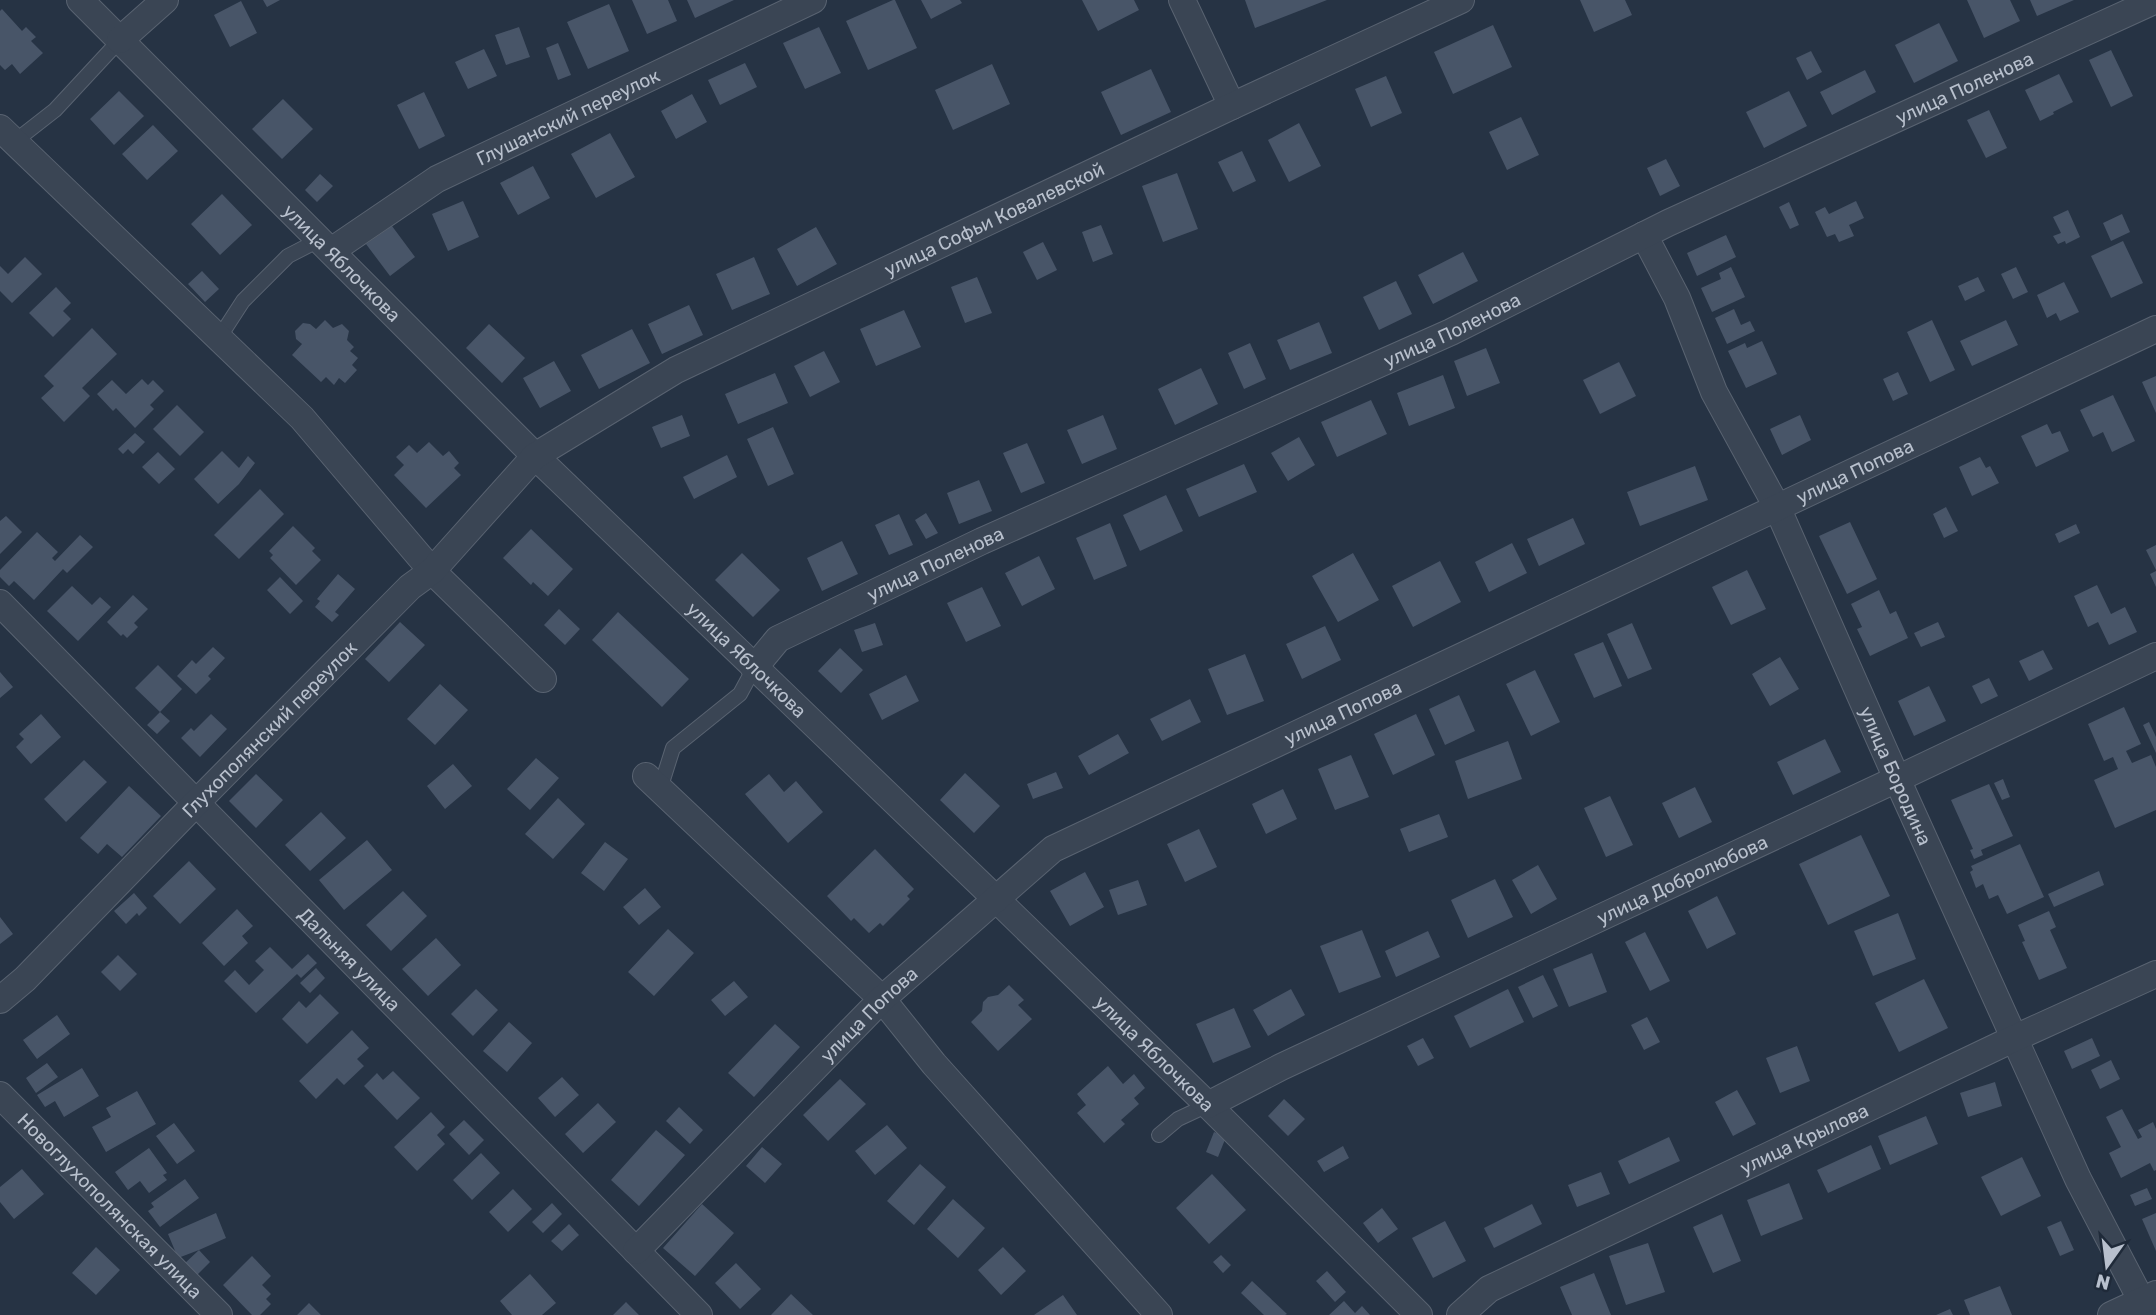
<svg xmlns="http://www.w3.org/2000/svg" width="2156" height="1315" viewBox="0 0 2156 1315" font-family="Rubik,sans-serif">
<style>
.building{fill:#485568}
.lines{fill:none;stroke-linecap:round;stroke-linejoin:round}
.lane-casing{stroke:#596371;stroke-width:16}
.street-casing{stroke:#596371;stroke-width:28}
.lane{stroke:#3a4554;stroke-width:14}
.street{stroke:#3a4554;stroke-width:26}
.labels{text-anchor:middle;stroke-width:5;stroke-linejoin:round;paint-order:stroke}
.street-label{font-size:19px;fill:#b8c0cd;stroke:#1f2a39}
</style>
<rect width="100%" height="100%" fill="#263344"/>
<path class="building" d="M263 0H280L267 7Z
M632 0H668L677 21 647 34Z
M687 0H734L695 18Z
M893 0H895L917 48 868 70 846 21Z
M921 0H960L962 3 931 19Z
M1082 0H1134L1139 10 1098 31Z
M1245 0H1327L1255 28Z
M1580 0H1625L1632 15 1594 32Z
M1967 0H2010L2020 21 1984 38Z
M2030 0H2074L2037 16Z
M241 1 257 33 230 47 214 15Z
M609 4 629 51 588 69 567 22Z
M2 9 22 31 26 27 36 37 31 41 43 53 20 74 12 64 5 70 0 65V11Z
M1939 23 1958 61 1914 83 1895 45Z
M1493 25 1512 67 1453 94 1434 52Z
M519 27 530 57 506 65 495 35Z
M819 27 841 73 805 89 783 43Z
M558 43 571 75 558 80 546 48Z
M484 49 497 76 468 89 455 62Z
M2111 50 2133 96 2111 107 2089 60Z
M1811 51 1822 72 1807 80 1796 58Z
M745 63 757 87 720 105 708 80Z
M992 64 1010 104 953 130 935 90Z
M1151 69 1171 112 1121 135 1101 92Z
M1865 70 1876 92 1832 115 1820 92Z
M2059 74 2073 102 2053 112 2054 114 2040 121 2025 90Z
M1386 76 1402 113 1371 127 1355 89Z
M119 91 144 116 114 145 90 119Z
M1789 91 1807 126 1764 148 1746 112Z
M424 92 445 136 419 149 397 105Z
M692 94 707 122 676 139 661 111Z
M283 99 313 129 282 159 252 129Z
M1989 110 2007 148 1986 158 1967 120Z
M1521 117 1539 155 1507 170 1489 132Z
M1299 123 1321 166 1289 182 1268 140Z
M153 125 178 151 147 180 122 154Z
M610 133 635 177 596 198 571 154Z
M1242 151 1256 181 1233 192 1218 162Z
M1666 159 1680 186 1660 196 1647 168Z
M533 166 550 198 518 215 500 183Z
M1177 173 1198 229 1163 242 1142 186Z
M320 174 333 186 317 202 305 190Z
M222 194 252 225 220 255 191 224Z
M463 201 479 237 448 251 432 214Z
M1856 201 1864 218 1849 225 1854 236 1839 242 1835 234 1827 237 1815 212 1825 207 1829 214Z
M1789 202 1799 225 1790 229 1779 207Z
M2068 210 2080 237 2066 244 2065 241 2058 244 2053 236 2061 233 2053 217Z
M2122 214 2130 232 2111 241 2103 223Z
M1101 225 1113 254 1093 262 1082 232Z
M392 226 415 257 390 276 366 244Z
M816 227 837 264 797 286 777 249Z
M1726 235 1736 257 1697 276 1687 253Z
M2123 241 2143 283 2111 298 2091 256Z
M1043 242 1057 270 1037 280 1023 252Z
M1463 252 1478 281 1433 304 1418 275Z
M25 257 42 274 12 303 0 291V266L8 274Z
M754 257 770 294 732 310 716 274Z
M1731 267 1745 297 1712 312 1701 288 1721 279 1719 273Z
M2016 267 2028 292 2013 299 2001 274Z
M202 271 219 289 205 302 188 284Z
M977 277 992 313 965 323 951 287Z
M1978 277 1985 291 1965 301 1958 286Z
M1396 281 1412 314 1379 330 1363 297Z
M2064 282 2079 312 2060 321 2056 313 2047 318 2037 295Z
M56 287 71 303 63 311 71 319 53 337 29 313Z
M689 305 703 335 662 354 648 324Z
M1734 309 1741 325 1750 321 1755 331 1727 344 1715 318Z
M904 310 921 347 876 366 860 329Z
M325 320 333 328 342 324 349 331 347 340 354 347 350 351 358 358 352 365 357 370 345 383 339 378 334 385 326 377 321 382 292 355 302 344 296 339 295 331 303 323 310 324 316 329Z
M1932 320 1955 370 1930 382 1907 332Z
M2006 320 2018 345 1972 366 1960 341Z
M1319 322 1332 353 1290 370 1277 340Z
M489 324 525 358 502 383 466 348Z
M92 328 117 354 82 388 90 396 64 422 41 398 54 386 44 376Z
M632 329 650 363 599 389 581 355Z
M1762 341 1777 374 1746 388 1728 351 1745 343 1747 348Z
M1250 343 1266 379 1244 389 1228 353Z
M1486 348 1500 383 1467 396 1454 361Z
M824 351 840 382 810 397 794 366Z
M554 361 571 391 540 408 523 378Z
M1619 362 1636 396 1600 414 1583 380Z
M1201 368 1218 404 1175 425 1158 389Z
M1898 372 1908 394 1893 401 1883 379Z
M775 373 788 403 738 424 725 394Z
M1443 375 1455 408 1409 426 1397 393Z
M2156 376V413L2142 382Z
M142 379 148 385 153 380 164 391 150 405 154 409 135 428 116 408 113 411 97 394 112 380 126 394Z
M2113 395 2135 441 2112 452 2103 432 2093 437 2080 410Z
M1371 400 1387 434 1337 457 1321 422Z
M177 405 204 432 180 456 153 429Z
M682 415 690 436 661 448 652 427Z
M1103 415 1117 449 1082 464 1067 430Z
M1800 415 1811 440 1782 455 1770 429Z
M2047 424 2052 434 2060 431 2069 451 2036 467 2021 436Z
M773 427 794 474 768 486 747 439Z
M135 433 145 442 133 454 128 449 123 454 118 449Z
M1299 437 1315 465 1288 481 1271 453Z
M429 442 443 456 449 451 459 463 454 468 461 475 426 508 394 475 404 465 396 457 409 445 417 453Z
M1027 443 1045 483 1021 493 1003 453Z
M222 451 239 468 248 456 255 463 239 484 218 504 194 479Z
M158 452 175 469 159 484 142 467Z
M727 455 737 477 694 499 683 477Z
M1980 457 1986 468 1990 466 1999 483 1972 496 1959 467Z
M1244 464 1257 492 1199 517 1186 489Z
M1695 466 1708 500 1640 526 1627 492Z
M979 480 992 511 959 524 947 493Z
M260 489 284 514 239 559 214 535Z
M1166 495 1183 531 1140 551 1123 515Z
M1946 507 1958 531 1944 538 1933 514Z
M926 513 938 533 926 539 915 520Z
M899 514 913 545 889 555 875 525Z
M6 516 22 532 0 554V521Z
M1573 518 1585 544 1539 566 1527 539Z
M1850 522 1877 579 1847 594 1819 536Z
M1110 523 1127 566 1094 580 1076 538Z
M2076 524 2080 533 2059 543 2055 534Z
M293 526 315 548 312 551 321 560 296 585 270 558 273 555 269 551Z
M531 529 573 569 548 596 533 582 531 585 503 558Z
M37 532 58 552 52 558 55 561 80 535 93 547 67 573 63 569 34 600 14 581 9 586 0 577V570Z
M842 541 858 574 822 591 807 558Z
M1512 543 1527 573 1489 592 1475 562Z
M2156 545V570L2146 550Z
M742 553 780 590 753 617 715 580Z
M1353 553 1379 600 1338 622 1312 576Z
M1039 556 1055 589 1022 606 1005 573Z
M1440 561 1461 602 1413 627 1392 586Z
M1747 570 1766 609 1731 625 1712 587Z
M2156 571V587L2150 574Z
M338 574 355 589 335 612 339 615 332 622 315 607 320 601 317 599Z
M280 577 303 601 290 614 267 590Z
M2097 585 2111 614 2125 607 2137 632 2109 645 2098 622 2088 627 2074 596Z
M72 586 92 605 100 597 111 607 78 641 47 611Z
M982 587 1001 626 966 642 947 603Z
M1879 590 1890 614 1896 611 1908 638 1870 656 1857 629 1862 627 1851 604Z
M133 595 148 609 134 623 138 627 127 638 123 634 121 636 107 622Z
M559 609 580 629 565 645 544 625Z
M618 612 689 679 662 707 592 640Z
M400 622 425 645 389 682 365 659Z
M1938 622 1945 637 1921 647 1914 633Z
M875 623 883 645 862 652 854 630Z
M1632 623 1652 669 1628 679 1607 634Z
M1325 626 1341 660 1302 679 1286 644Z
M1603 642 1622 686 1594 698 1574 654Z
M213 647 225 658 208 676 211 679 196 694 177 676 192 660 196 664Z
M840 648 863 670 841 693 818 671Z
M2043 650 2053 669 2029 681 2019 661Z
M1245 654 1264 701 1227 715 1208 669Z
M1780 657 1799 689 1770 706 1752 674Z
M158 665 182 689 160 712 135 688Z
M1535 670 1560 722 1531 736 1506 684Z
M0 672 13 687 0 698Z
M906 675 919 701 882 720 869 694Z
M1989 678 1998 696 1981 704 1972 686Z
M440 684 468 710 435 745 407 719Z
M1929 686 1946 721 1914 736 1898 701Z
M1459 695 1475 731 1445 745 1429 709Z
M1190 699 1201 722 1162 741 1150 719Z
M2124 707 2141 744 2126 751 2132 763 2151 755 2156 767V810L2115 828 2094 780 2118 769 2113 757 2104 761 2088 724Z
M160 712 170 721 157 734 147 725Z
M41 714 61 737 31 764 16 747 24 739 19 734Z
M211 714 227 729 200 757 181 738 191 728 194 731Z
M1416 714 1435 755 1393 775 1374 734Z
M2149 722 2156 737V753L2143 725Z
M1118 734 1129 753 1089 775 1078 756Z
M1825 739 1841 772 1793 795 1777 762Z
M1508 741 1522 779 1468 799 1455 761Z
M1351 755 1369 797 1335 810 1318 769Z
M536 758 559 778 530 810 507 789Z
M84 760 107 782 66 822 44 799Z
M453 764 472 786 445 809 427 786Z
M1056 772 1063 788 1033 799 1027 784Z
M965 773 1000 806 974 833 940 800Z
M256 774 283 800 256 828 229 801Z
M769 774 784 792 796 781 823 812 788 843 745 794Z
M2003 779 2010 797 2002 800 1994 783Z
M1989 784 2013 836 1981 850 1983 855 1974 859 1970 850 1973 849 1951 800Z
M129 786 161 816 122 857 107 844 98 854 80 838Z
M1695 787 1712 822 1679 838 1662 803Z
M1283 789 1297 819 1266 834 1252 804Z
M1610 796 1633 845 1606 857 1584 808Z
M558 798 585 824 553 859 525 834Z
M321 812 346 838 310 871 285 845Z
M1439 814 1448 837 1409 852 1400 829Z
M1199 829 1217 867 1185 882 1167 844Z
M1861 835 1890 896 1828 925 1799 864Z
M367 840 392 870 344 910 319 880Z
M605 842 628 859 604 891 581 873Z
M2020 844 2044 897 2007 914 1998 895 1989 899 1983 884 1976 888 1970 872 1973 870 1971 866Z
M875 849 914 889 907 896 910 899 883 926 880 923 869 933 854 918 851 921 827 896Z
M189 861 216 889 180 924 153 896Z
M1538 865 1557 899 1531 914 1512 880Z
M2099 871 2104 885 2054 907 2048 894Z
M1085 872 1104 907 1070 926 1050 891Z
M1495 879 1513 917 1468 938 1451 900Z
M1138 880 1147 905 1118 915 1109 890Z
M645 888 661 907 639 925 623 907Z
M403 891 427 916 391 951 366 925Z
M134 893 147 908 139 916 137 913 126 924 114 911Z
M1717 896 1736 934 1707 949 1688 911Z
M237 909 253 926 242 936 248 943 224 966 202 943Z
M2049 911 2056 927 2050 930 2067 968 2039 980 2022 942 2025 941 2018 925Z
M1898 913 1916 959 1873 976 1854 931Z
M0 917 13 934 0 944Z
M668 929 694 953 654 996 628 972Z
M1362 930 1381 977 1339 993 1320 946Z
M1428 931 1440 957 1396 977 1385 951Z
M1645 932 1670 981 1650 991 1625 942Z
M436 938 461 965 428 996 402 969Z
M270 947 292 969 308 954 317 963 301 978 297 974 256 1013 224 981 235 970 249 985 264 970 255 961Z
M1592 953 1607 992 1569 1007 1553 969Z
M118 955 137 974 120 991 101 972Z
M316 968 325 978 310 993 300 983Z
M1543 975 1558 1006 1533 1018 1518 987Z
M1924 979 1948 1028 1899 1052 1875 1003Z
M734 981 748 997 725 1016 711 1000Z
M1009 985 1024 1000 1018 1005 1032 1019 998 1051 971 1022 982 1011 983 1002 988 997 998 995Z
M476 989 498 1010 473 1036 451 1014Z
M1291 989 1305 1015 1268 1036 1253 1010Z
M1508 989 1524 1022 1470 1048 1454 1016Z
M320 994 339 1013 307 1044 282 1019 299 1001 306 1008Z
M1234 1008 1251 1047 1213 1063 1196 1024Z
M57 1015 70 1034 37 1059 23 1040Z
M1647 1017 1660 1042 1644 1050 1631 1025Z
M509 1022 532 1043 507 1072 483 1051Z
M775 1024 800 1047 754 1097 728 1073Z
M352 1030 369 1048 357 1059 364 1066 344 1085 337 1078 316 1099 299 1081Z
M1423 1038 1434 1058 1418 1066 1407 1046Z
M2092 1038 2100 1056 2072 1069 2064 1051Z
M1797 1046 1810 1081 1780 1093 1766 1058Z
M2111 1060 2120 1079 2100 1089 2091 1070Z
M47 1063 58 1077 36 1093 26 1078Z
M1108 1066 1123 1084 1134 1074 1145 1088 1134 1098 1139 1104 1121 1120 1125 1124 1104 1143 1077 1113 1086 1105 1077 1094Z
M82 1068 99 1096 64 1117 55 1101 45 1107 37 1095Z
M393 1071 420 1098 397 1120 364 1086 377 1073 383 1080Z
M562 1077 579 1095 555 1117 538 1098Z
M840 1079 866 1104 828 1141 803 1115Z
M1995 1082 2002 1106 1968 1117 1960 1093Z
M1737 1090 1756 1124 1733 1136 1715 1102Z
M137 1091 156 1124 106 1152 92 1127 111 1117 106 1108Z
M1284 1099 1305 1119 1288 1136 1268 1116Z
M598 1103 616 1122 583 1153 565 1134Z
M679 1107 703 1130 690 1144 666 1121Z
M2122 1109 2138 1139 2142 1137 2138 1130 2153 1122 2156 1129V1170L2154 1171 2150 1163 2121 1178 2109 1153 2121 1147 2106 1117Z
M431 1112 445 1127 437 1135 445 1144 417 1171 394 1147Z
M1926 1116 1938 1144 1890 1165 1878 1136Z
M464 1120 484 1140 469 1155 449 1134Z
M174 1123 195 1151 177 1164 156 1136Z
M887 1125 907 1148 875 1175 855 1151Z
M656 1130 685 1155 639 1206 611 1180Z
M1214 1132 1226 1137 1218 1157 1206 1152Z
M1669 1137 1680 1161 1629 1184 1618 1161Z
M1871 1145 1881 1169 1828 1193 1817 1170Z
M1343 1146 1349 1158 1324 1172 1317 1161Z
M762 1147 782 1164 765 1183 746 1166Z
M149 1148 167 1173 163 1175 167 1180 149 1193 140 1181 128 1190 115 1172Z
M481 1153 500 1173 472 1200 453 1180Z
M2022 1157 2041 1196 2001 1216 1981 1177Z
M920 1164 946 1187 914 1225 887 1201Z
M22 1169 44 1194 14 1219 0 1202V1187Z
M1601 1172 1610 1194 1577 1207 1568 1185Z
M1212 1174 1246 1210 1209 1244 1176 1208Z
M185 1179 199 1198 160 1227 148 1211 154 1207 151 1203Z
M1789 1183 1803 1219 1761 1236 1747 1200Z
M2147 1188 2152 1199 2135 1206 2130 1195Z
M513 1189 532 1209 508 1232 489 1212Z
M953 1199 985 1228 958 1258 927 1229Z
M552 1203 562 1214 543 1233 532 1222Z
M702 1204 734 1233 695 1276 663 1248Z
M1532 1204 1542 1224 1494 1248 1484 1228Z
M1382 1208 1398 1229 1378 1243 1363 1223Z
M216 1213 226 1238 199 1250 210 1262 196 1276 184 1264 199 1250 178 1258 168 1234Z
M2156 1213V1251L2142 1219Z
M1722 1214 1741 1261 1713 1273 1693 1227Z
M1445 1221 1466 1261 1433 1278 1412 1238Z
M2061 1221 2074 1250 2060 1256 2047 1227Z
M569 1224 579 1235 562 1251 551 1241Z
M1648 1243 1665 1292 1626 1305 1609 1256Z
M96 1247 120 1270 96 1295 72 1273Z
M1003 1247 1026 1271 1001 1295 978 1270Z
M1221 1255 1231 1265 1223 1273 1213 1262Z
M252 1256 271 1276 262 1285 271 1294 266 1299 271 1304 260 1315H252L223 1285Z
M736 1263 761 1289 740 1309 715 1283Z
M1327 1271 1346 1292 1335 1302 1316 1281Z
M1594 1273 1611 1315H1572L1560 1287Z
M530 1274 556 1303 542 1315H512L500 1301Z
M1252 1281 1287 1314 1285 1315H1264L1241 1293Z
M2000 1286 2012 1315H1970L1964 1300Z
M791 1294 813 1315H771Z
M1063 1295 1077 1315H1034Z
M1344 1301 1355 1313 1362 1306 1370 1315H1329Z
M626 1302 639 1315H613Z
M309 1303 321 1315H297Z
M1950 1309 1953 1315H1936Z"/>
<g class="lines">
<defs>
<path id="lane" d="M14 142 55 110 120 40
M219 338 243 301 288 256 319 240
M660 789 673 748 740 694 754 668
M1159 1135 1178 1119 1208 1105"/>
<g id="street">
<path id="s1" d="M80 0 535 456 995 898 1208 1105 1419 1315"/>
<path d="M1182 0 1232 106"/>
<path d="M120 40 165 0"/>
<path d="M0 128 302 418 432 571 543 679"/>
<path id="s2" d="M1644 235 1677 298 1714 392 1777 507 1897 779 2078 1179 2149 1315"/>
<path id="s3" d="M331 251 437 179 813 0"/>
<path id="s4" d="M0 603 699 1315"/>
<path id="s5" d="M754 668 778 639 982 541 1451 332 1668 223 2156 0"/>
<path d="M646 776 882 999 934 1064 1159 1315"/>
<path id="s6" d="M0 1000 25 979 196 803 410 587 432 571 535 456 676 370 1232 106 1461 0"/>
<path id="s7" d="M0 1095 219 1315"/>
<path id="s8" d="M1208 1105 1281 1067 1897 779 2156 656"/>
<path id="s9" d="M636 1251 882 999 1053 849 2156 329"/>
<path id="s10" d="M1460 1315 1489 1289 2015 1038 2156 974"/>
<path d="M2111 1315 2156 1294"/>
</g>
</defs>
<use href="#lane" class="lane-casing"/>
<use href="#street" class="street-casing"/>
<use href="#lane" class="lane"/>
<use href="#street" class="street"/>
</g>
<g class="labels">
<g class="street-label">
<text dy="7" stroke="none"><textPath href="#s5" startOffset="1346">улица Поленова</textPath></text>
<text dy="7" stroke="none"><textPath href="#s3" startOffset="273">Глушанский переулок</textPath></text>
<text dy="7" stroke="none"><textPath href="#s6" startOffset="1281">улица Софьи Ковалевской</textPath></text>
<text dy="7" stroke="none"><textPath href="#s1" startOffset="371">улица Яблочкова</textPath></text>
<text dy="7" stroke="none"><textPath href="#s5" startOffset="779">улица Поленова</textPath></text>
<text dy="7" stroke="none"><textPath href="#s9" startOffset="1466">улица Попова</textPath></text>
<text dy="7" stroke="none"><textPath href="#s5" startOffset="212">улица Поленова</textPath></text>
<text dy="7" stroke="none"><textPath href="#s1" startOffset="938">улица Яблочкова</textPath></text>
<text dy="7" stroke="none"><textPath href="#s9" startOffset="900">улица Попова</textPath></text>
<text dy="7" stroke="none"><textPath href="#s6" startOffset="382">Глухополянский переулок</textPath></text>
<text dy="7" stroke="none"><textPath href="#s2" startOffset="597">улица Бородина</textPath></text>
<text dy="7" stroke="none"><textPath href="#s8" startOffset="525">улица Добролюбова</textPath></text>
<text dy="7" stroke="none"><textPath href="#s4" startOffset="499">Дальняя улица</textPath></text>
<text dy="7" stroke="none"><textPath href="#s9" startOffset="332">улица Попова</textPath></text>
<text dy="7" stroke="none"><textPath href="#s1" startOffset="1505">улица Яблочкова</textPath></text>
<text dy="7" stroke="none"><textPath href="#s10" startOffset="388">улица Крылова</textPath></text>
<text dy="7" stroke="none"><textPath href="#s7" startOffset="156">Новоглухополянская улица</textPath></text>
</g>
</g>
<g transform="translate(2107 1266) rotate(194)" stroke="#1f2a39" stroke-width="5" paint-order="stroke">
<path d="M0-5L12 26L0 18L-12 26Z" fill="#b8c0cd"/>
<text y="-10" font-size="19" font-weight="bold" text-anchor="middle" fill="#b8c0cd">N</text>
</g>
</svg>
